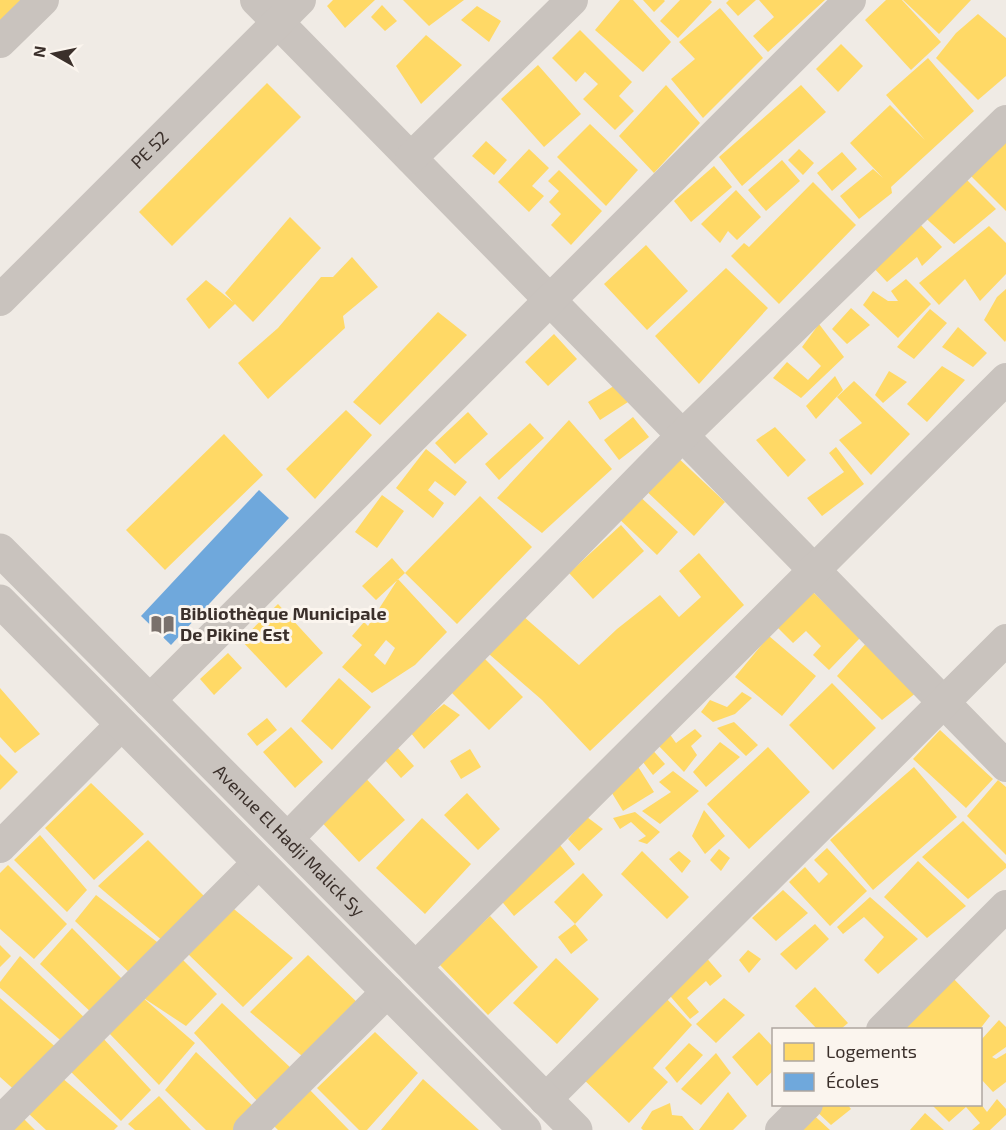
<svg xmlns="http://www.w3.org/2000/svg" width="1006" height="1130" viewBox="0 0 1006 1130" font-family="'Exo 2',sans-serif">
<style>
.homes{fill:#ffd966;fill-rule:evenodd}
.schools{fill:#6fa8dc}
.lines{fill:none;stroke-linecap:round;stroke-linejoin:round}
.minor{stroke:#c9c3be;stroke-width:32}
.tertiary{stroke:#c9c3be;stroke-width:33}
.labels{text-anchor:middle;stroke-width:6;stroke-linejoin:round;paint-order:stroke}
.street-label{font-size:18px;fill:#3b302b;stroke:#fbf5ee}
.poi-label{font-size:18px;font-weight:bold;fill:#3b302b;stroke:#fbf5ee;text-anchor:start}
</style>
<rect width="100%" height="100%" fill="#f0ebe5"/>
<path class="homes" d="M0 0H31L0 21Z
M333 0H375L345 28 327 6Z
M403 0H464L429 26Z
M620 0H633L671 42 643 72 595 30Z
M643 0H664L665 1 654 12Z
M680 0H710L712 2 678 38 660 21Z
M729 0H756L738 16 726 3Z
M759 0H825L768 52 753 36 774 17Z
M886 0H902L941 42 911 70 865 20Z
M903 0H971L939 34Z
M382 5 397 21 385 31 371 17Z
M477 6 501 21 489 42 461 20Z
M720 8 763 58 703 118 671 79 695 59 679 42Z
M978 14 1006 38V76L978 100 936 58 956 33Z
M580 30 632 82 619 96 634 111 615 130 583 99 598 84 585 72 576 82 552 58Z
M426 35 462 65 421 104 396 66Z
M841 44 863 66 838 92 816 69Z
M928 58 974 111 891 187 892 193 859 219 840 196 873 169 883 178 850 143 890 105 925 140 886 95Z
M538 65 581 114 544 147 501 99Z
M267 83 301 117 172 246 139 212Z
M666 85 700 123 654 173 619 136Z
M801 85 826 112 742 186 719 157Z
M590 124 638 170 606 206 557 157Z
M1006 132V211L966 171Z
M486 141 507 160 494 175 472 156Z
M529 149 549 168 532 186 544 196 529 212 498 182Z
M799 149 814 163 803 175 788 160Z
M842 152 857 169 832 191 817 173Z
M782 160 800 181 766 211 748 190Z
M714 166 732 187 691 222 674 201Z
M559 170 602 211 571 245 551 225 561 214 549 202 559 191 548 181Z
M960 173 996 209 954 244 919 212Z
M813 182 856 225 779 304 731 256 744 243 749 247Z
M736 190 761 217 737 240 728 231 720 243 701 224Z
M290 217 321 248 253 322 235 304 209 329 186 299 206 280 233 302 225 293Z
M914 218 942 247 922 266 917 257 887 282 871 265Z
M989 226 1006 243V274L980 301 965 279 939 305 919 283Z
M646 245 688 291 647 330 604 284Z
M352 257 378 287 343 316 345 328 268 399 238 363 278 328 321 277H333Z
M726 268 768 308 699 384 655 336Z
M906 279 931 304 898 338 863 305 873 291 888 301H898L891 291Z
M1006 289V340L1005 342 984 320 997 297Z
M851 308 870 325 847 344 832 329Z
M930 309 947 323 914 359 897 347Z
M438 312 467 335 380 425 353 402Z
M819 324 844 357 801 398 773 378 787 362 808 380 821 366 802 347Z
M958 327 987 353 973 367 942 347Z
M554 334 577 359 548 386 525 362Z
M942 366 965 380 927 422 907 404Z
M889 371 907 382 883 403 875 395Z
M835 376 843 390 816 419 806 406Z
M854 381 910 434 871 475 839 440 862 423 837 397Z
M617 384 628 402 600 420 588 402Z
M346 410 372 435 315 499 286 469Z
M468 412 488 434 455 464 435 443Z
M633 417 649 437 619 460 604 440Z
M569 420 612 469 542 533 497 498Z
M530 423 544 438 499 480 485 464Z
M775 427 806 460 788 477 756 440Z
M224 434 263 475 165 570 126 530Z
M836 447 864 484 822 516 807 498 844 472 829 453Z
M426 449 467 482 455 496 435 481 428 490 444 503 433 518 396 488Z
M674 454 725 502 694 536 642 487Z
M635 492 678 532 657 555 614 514Z
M382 495 404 511 377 548 355 532Z
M480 496 532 547 457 624 405 573Z
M621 525 644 551 593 599 569 573Z
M699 553 744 605 590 751 542 700 482 648 515 609 579 665 617 629 660 595 679 617 701 597 679 571Z
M392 558 405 573 376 600 362 586Z
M398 579 447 632 415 665 372 693 342 667 362 645 352 636 364 622 368 626ZM386 640 395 648 385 665 374 655Z
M811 590 860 638 829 670 813 655 821 646 806 631 793 643 776 626Z
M278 604 323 653 286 688 241 640Z
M769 636 816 676 782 716 735 677Z
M869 640 917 692 882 720 837 676Z
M228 653 242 668 214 695 200 679Z
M483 657 523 697 489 730 450 691Z
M339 678 371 707 332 750 301 721Z
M832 683 876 728 833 770 789 725Z
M0 688 40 734 15 753 0 737Z
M742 692 752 698 735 714 713 722 701 712 710 700 727 707Z
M444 704 460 715 424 749 410 732Z
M267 718 277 730 257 746 247 734Z
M734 722 758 745 746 756 717 728Z
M664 726 676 743 695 729 702 736 691 746 697 755 684 772 655 742Z
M291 727 323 762 295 788 263 752Z
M940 730 993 779 966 808 913 759Z
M720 742 740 757 706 787 693 772Z
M649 746 665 764 653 775 639 757Z
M397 747 414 766 401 778 384 759Z
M768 747 810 792 749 849 707 804Z
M470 749 481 767 461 779 450 761Z
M0 754 18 772 0 790Z
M637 765 654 792 623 811 607 785Z
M914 767 957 817 873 890 830 840Z
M358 770 405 820 359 862 313 813Z
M673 771 699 791 660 824 642 811 671 792 659 782Z
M998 780 1006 787V855L967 816Z
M91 783 144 834 94 880 45 828Z
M467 793 500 829 478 850 444 815Z
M704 810 725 836 705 854 692 836Z
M635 812 660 832 647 844 638 841 646 836 631 822 620 829 613 818Z
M587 817 603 829 579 851 568 839Z
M422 818 471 864 425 914 376 868Z
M963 821 1006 864V868L968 899 922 857Z
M40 835 87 890 67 912 14 860Z
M148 840 210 902 164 942 98 886Z
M560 845 575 864 514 916 499 898Z
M827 848 867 891 830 926 789 882 805 867 819 883 828 874 814 860Z
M719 849 730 858 721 871 710 860Z
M642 851 689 897 667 919 621 874Z
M679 851 691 861 682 873 669 859Z
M918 861 966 906 927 938 884 897Z
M8 865 67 924 34 959 0 929V873Z
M583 873 603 895 575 924 554 902Z
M783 890 808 913 776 941 752 918Z
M96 895 161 945 133 976 75 921Z
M870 897 918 939 878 974 864 960 884 937 864 917 843 934 837 927Z
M229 905 293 958 243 1007 188 954Z
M490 916 538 967 488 1015 439 964Z
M575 924 588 940 571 954 558 937Z
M815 924 829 939 796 970 780 954Z
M72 928 124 981 95 1016 40 964Z
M0 945 11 956 0 967Z
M748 950 761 959 749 973 739 960Z
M308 955 361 1006 308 1061 250 1012Z
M704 955 722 976 710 986 706 981 687 998 699 1012 690 1019 665 990Z
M20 956 89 1022 66 1045 0 988V982Z
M179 956 217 994 186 1026 142 997 195 1043 159 1085 108 1032Z
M556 958 599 999 557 1044 513 1003Z
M948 973 990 1016 980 1029H887Z
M815 987 848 1023 841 1029H817L795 1006Z
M661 993 692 1025 653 1068 668 1082 629 1123 579 1075Z
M0 998 59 1050 19 1094 0 1077Z
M724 998 745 1015 716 1043 696 1024Z
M222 1003 292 1069 261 1105 194 1033Z
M999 1020 1006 1027V1047L992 1057 996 1059 1006 1053V1082L993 1092 981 1079V1040Z
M375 1032 418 1073 367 1130H359L317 1088Z
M759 1032 774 1048V1070L757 1086 732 1057Z
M101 1036 151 1090 121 1121 68 1069Z
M689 1043 703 1055 677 1083 665 1068Z
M196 1052 255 1108 235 1130H206L165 1090Z
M716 1053 731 1073 701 1105 681 1089Z
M61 1077 118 1126 114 1130H46L28 1113Z
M423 1079 479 1130H381Z
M307 1087 349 1130H278L271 1123Z
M728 1092 747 1116 733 1130H699Z
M159 1096 191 1130H135L128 1124Z
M997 1099 1006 1109V1115L990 1130H972L980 1123 966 1107 949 1122 931 1104H981L987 1112Z
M670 1103 672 1115 682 1116 694 1130H643L641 1128 652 1111Z
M814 1104H847L851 1109 831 1125 812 1107Z
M807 1109 830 1130H794Z
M925 1113 944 1130H910Z
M22 1117 35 1130H8Z"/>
<path class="schools" d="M259 490 289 518 171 645 141 616Z"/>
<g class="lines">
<g class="minor">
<path d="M256 0 1006 766"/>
<path d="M0 42 43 0"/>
<path d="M411 158 572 0"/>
<path id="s1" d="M0 300 300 0"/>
<path d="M149 701 850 0"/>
<path d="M287 839 681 437 1006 121"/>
<path d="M0 847 122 724"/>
<path d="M415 968 1006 379"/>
<path d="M882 1030 1006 906"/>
<path d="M545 1100 1006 640"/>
<path d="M0 1122 259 862"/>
<path d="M249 1130 388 991"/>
<path d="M781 1130 807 1104"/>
</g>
<g class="tertiary">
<path id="s2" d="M0 550 576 1130"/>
<path d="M0 601 525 1130"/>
</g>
</g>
<defs>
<symbol id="library-bare" viewBox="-9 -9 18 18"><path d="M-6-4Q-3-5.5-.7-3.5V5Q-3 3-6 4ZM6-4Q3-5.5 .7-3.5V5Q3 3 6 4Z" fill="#7a716c" stroke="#fbf5ee" stroke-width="2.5" paint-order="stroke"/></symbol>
</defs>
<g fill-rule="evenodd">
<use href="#library-bare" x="146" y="608" width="33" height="33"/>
</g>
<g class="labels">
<g class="street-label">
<text dy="6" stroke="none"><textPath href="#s1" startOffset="212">PE 52</textPath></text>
<text dy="6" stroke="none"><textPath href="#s2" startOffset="410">Avenue El Hadji Malick Sy</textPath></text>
</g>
<g class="poi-label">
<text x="180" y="620">Bibliothèque Municipale<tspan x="180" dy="21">De Pikine Est</tspan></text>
</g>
</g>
<rect x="772" y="1028" width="210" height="78" fill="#fbf5ee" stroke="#aea6a0" stroke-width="1.5"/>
<rect x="784" y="1043" width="30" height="18" fill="#ffd966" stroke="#aea6a0" stroke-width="1.5"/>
<text x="826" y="1058" font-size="18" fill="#3b302b">Logements</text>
<rect x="784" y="1073" width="30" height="18" fill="#6fa8dc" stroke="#aea6a0" stroke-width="1.5"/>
<text x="826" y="1088" font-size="18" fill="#3b302b">Écoles</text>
<g transform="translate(54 54) rotate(279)" stroke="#fbf5ee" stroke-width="4.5" paint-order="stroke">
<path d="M0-4.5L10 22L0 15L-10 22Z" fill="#3b302b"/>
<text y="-9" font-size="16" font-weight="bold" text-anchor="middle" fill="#3b302b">N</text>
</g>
</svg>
